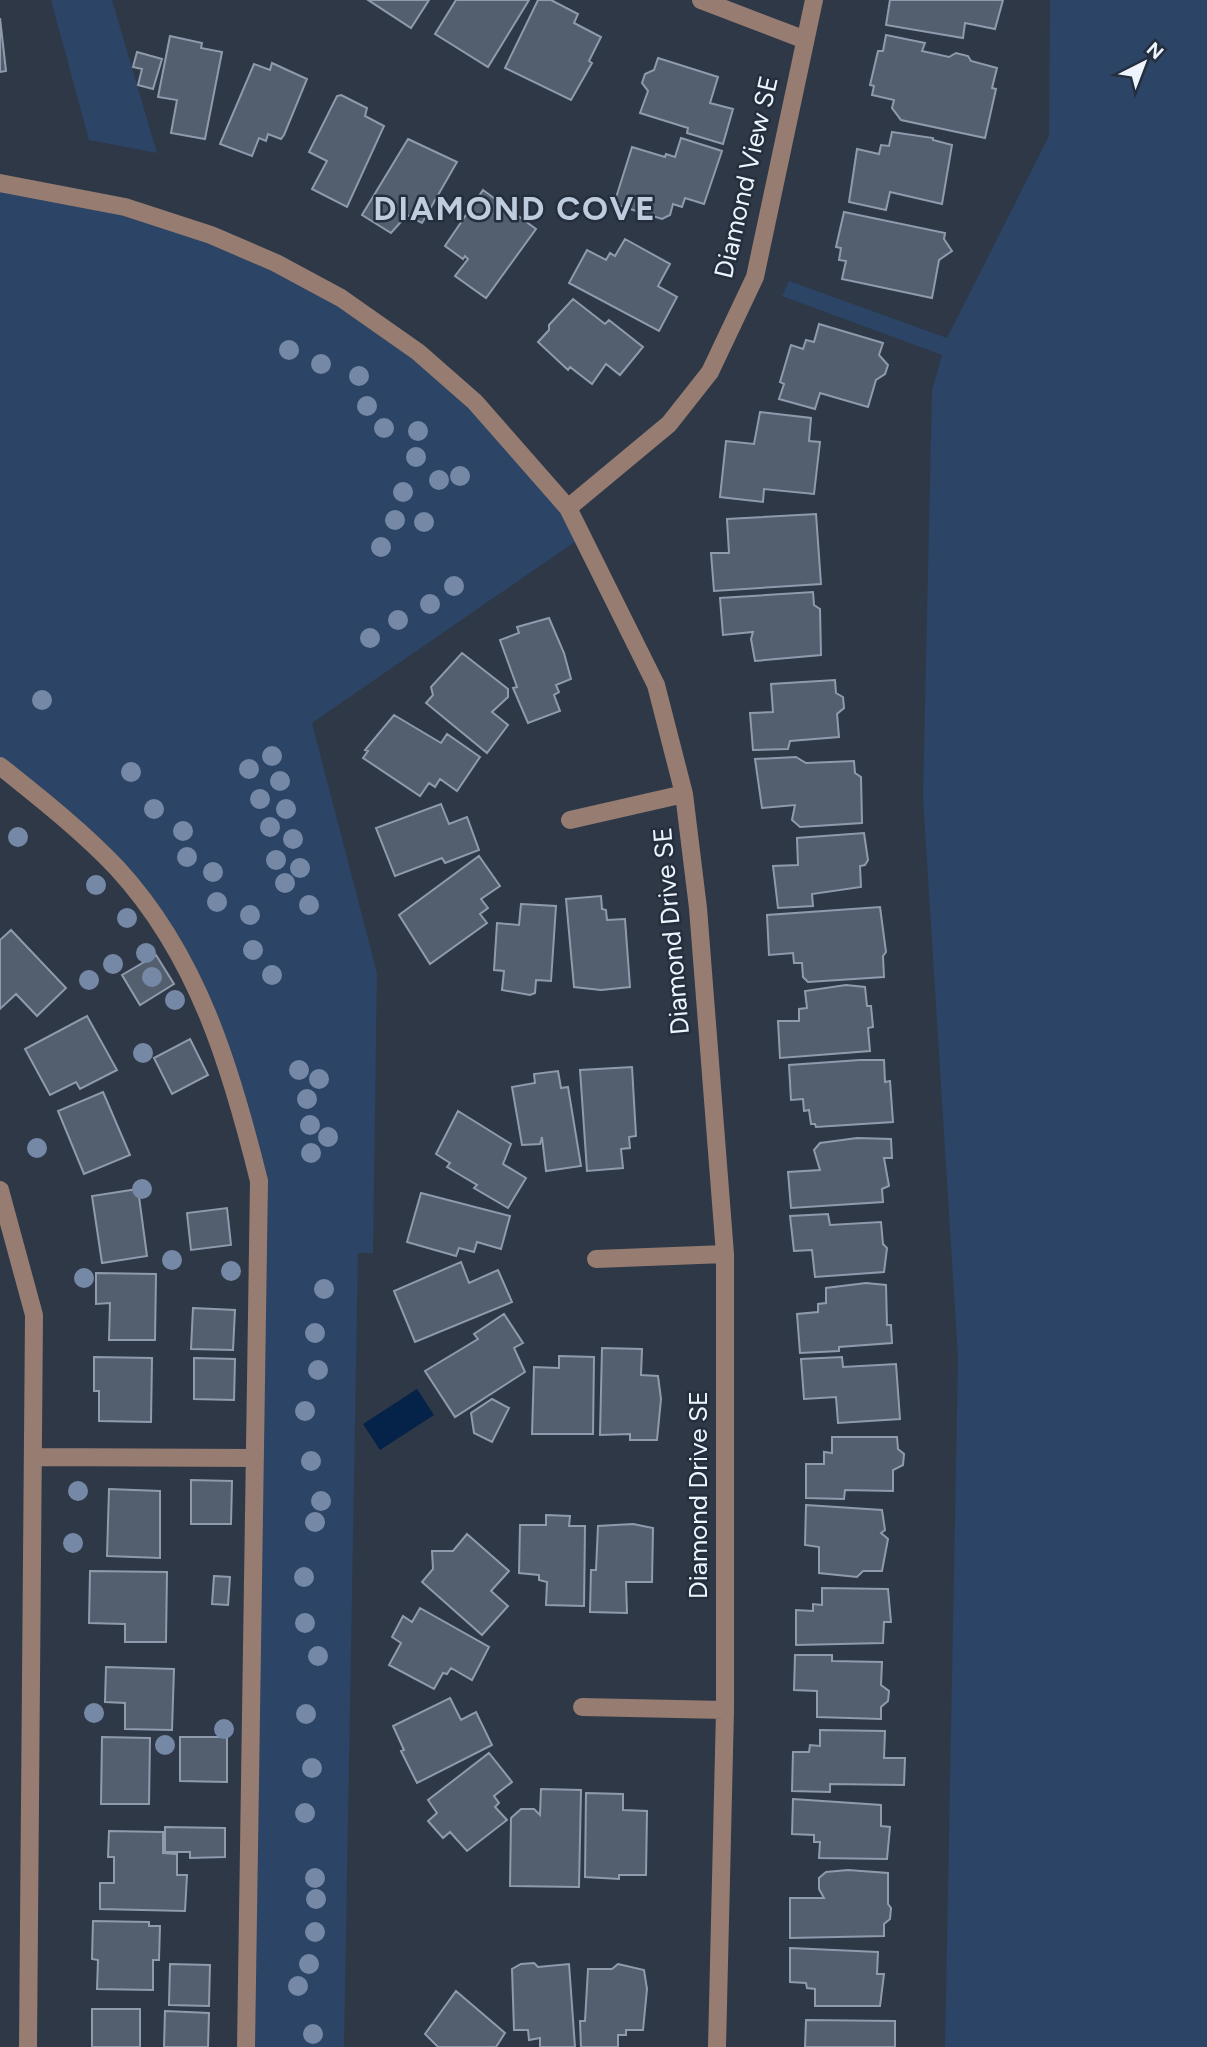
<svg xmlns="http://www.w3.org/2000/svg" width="1207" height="2047" viewBox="0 0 1207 2047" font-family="Figtree,sans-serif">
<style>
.green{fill:#2c4465}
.water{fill:#052249}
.building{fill:#535e6f;stroke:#8f9bad;stroke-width:2}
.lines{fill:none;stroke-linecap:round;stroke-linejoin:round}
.minor{stroke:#967c71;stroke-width:18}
.tree{fill:#7589a7}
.labels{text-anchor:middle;stroke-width:5;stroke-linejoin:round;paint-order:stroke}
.street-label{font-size:26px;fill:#edf4fe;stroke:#242e3c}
.district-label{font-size:33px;font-weight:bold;letter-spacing:2px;fill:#bfccde;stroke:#242e3c}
</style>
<rect width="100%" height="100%" fill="#2e3847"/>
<path class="green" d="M51 0H112L157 153 89 140Z
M1050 0H1207V2047H945L958 1358 923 798 932 390 942 355 782 296 789 281 947 338 1049 136Z
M0 183 45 189 276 263 475 402 582 537 312 723 377 973 373 1253H358L344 2047H246L259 1181 202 996 117 869 0 766Z"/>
<path class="water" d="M417 1389 434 1415 380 1450 363 1424Z"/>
<path class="building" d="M368 0H429L411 28Z
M456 0H529L488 67 435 34Z
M538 0H551L578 14 574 23 601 37 589 61 592 63 571 100 505 68Z
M890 0H1003L995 29 965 23 963 38 886 25Z
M0 18 6 71 0 72Z
M886 35 925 43 922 51 949 57 956 53 968 56 971 61 997 68 992 88 996 89 985 138 901 120 892 108 894 100 872 95 874 86 870 85 878 51H883Z
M170 36 202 43 201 48 222 52 205 139 171 133 177 100 158 97Z
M137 52 162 59 153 89 138 85 142 69 133 67Z
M658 58 718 77 710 103 733 109 723 144 687 133 688 128 640 113 648 91 642 83 645 74 654 70Z
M272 63 307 79 284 135 281 139 268 134 266 141 259 138 252 156 220 144 254 64 270 70Z
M341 95 367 108 365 116 384 126 347 207 312 189 327 161 309 152 337 96Z
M892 132 933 138V140L952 145 942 204 890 192 886 210 849 202 857 149 879 154 881 145 889 146Z
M681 138 722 151 704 204 685 198 682 207 673 204 670 215 662 219 614 204 632 147 665 157 666 154 675 157Z
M408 139 457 162 422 223 407 215 391 233 362 215Z
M483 190 536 229 486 298 455 276 468 259 465 256 463 259 445 246Z
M844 212 945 233 944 239 952 251 939 260 932 298 842 279 846 261 839 260 841 248 836 247Z
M625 239 670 264 658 286 677 297 659 331 569 283 587 250 606 260 610 253 615 256Z
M573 299 605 324 609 320 643 347 620 375 606 364 592 384 570 367 568 370 538 342 549 330V325Z
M819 324 883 343 879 355 888 365 885 374 876 380 868 407 820 393 815 409 779 399 784 384 780 382 791 345 803 349 806 340 814 342Z
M760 412 811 418 809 441 820 442 814 494 764 489 763 502 720 497 726 441 754 444Z
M816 514 821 584 714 591 711 553H729L727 519Z
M813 592 814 605 820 609 821 655 755 661 751 639 753 632 723 635 720 598Z
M549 618 564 653 571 679 556 685 559 692 554 695 560 711 528 723 513 688 517 687 500 640 519 633 517 627Z
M462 653 508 689V697L492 712 508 725 487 753 426 703 433 695 431 687Z
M835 680 836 693 843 697 844 708 837 714 839 737 790 741 788 749 753 750 750 713 773 712 771 684Z
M394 715 441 743 447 734 480 757 457 791 440 779 435 787 429 783 420 796 363 758 368 751 365 750Z
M796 757 806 763 854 761 855 773 861 777 862 823 800 827 792 820 795 805 762 808 755 759Z
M441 804 449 824 467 817 479 850 445 863 442 858 395 876 376 828Z
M864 833 868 860 865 865 860 866 861 887 812 894 813 906 778 908 773 866 798 865 797 838Z
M479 856 500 886 481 899 488 908 480 914 487 923 430 964 399 915Z
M601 896 602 909 606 910 607 920 625 919 630 987 601 990 574 987 566 899Z
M521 904 556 906 551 981 536 980 535 993 530 995 502 990 504 971 494 970 497 923 519 925Z
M880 907 886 952 883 956 884 977 808 982 803 977 802 963H794L793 953 769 955 767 915Z
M11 930 66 988 37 1016 16 994 0 1009V940Z
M156 955 174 984 140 1005 122 975Z
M846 985 865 987 867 1006H871L873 1027 868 1028 870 1051 780 1058 778 1021H799V1009L807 1008 805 991Z
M87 1016 117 1070 80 1089 76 1082 50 1095 25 1049Z
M190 1039 208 1075 172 1094 154 1058Z
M860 1060H884L885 1082 890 1081 893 1122 816 1127 815 1124H811L809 1110 804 1111 803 1099 791 1100 789 1065Z
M632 1067 636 1136 629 1137 630 1148 621 1149 623 1168 587 1171 580 1070Z
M558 1071 561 1088 568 1087 581 1166 546 1171 542 1137 540 1144 522 1145 512 1087 535 1083 534 1074Z
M103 1092 130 1155 84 1174 58 1111Z
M458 1111 511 1144 503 1164 526 1178 508 1208 474 1188 477 1185 447 1167 450 1163 436 1154Z
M857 1138 891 1139 892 1158H884L889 1186 882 1189 883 1202 791 1208 788 1172 820 1170 814 1150 820 1143Z
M138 1189 147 1256 102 1263 92 1196Z
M421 1193 510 1216 501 1249 477 1242 474 1252 459 1248 456 1256 407 1242Z
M227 1208 231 1245 191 1250 187 1213Z
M828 1214 830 1225 881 1222 883 1244 887 1248 884 1272 815 1277 812 1250 794 1251 790 1216Z
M461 1262 469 1283 498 1270 512 1302 415 1342 394 1291Z
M96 1273 156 1274 155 1340H109L110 1303 96 1304Z
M866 1283 886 1285 887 1325H891L892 1343 839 1347V1351L800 1353 797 1314 818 1312V1304L826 1303V1288Z
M193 1308 235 1310 233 1350 191 1349Z
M504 1314 523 1343 514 1348 525 1372 455 1417 425 1371 478 1339 474 1334Z
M602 1348 642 1349 641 1375 658 1376 661 1399 657 1440H630V1434L600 1435Z
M559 1356 594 1357 593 1434H532L534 1367 559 1368Z
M94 1357 152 1358 151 1422 99 1421V1391H94Z
M842 1357 843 1367 896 1364 900 1419 838 1423 836 1397 804 1399 801 1359Z
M194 1358 235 1359 234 1400 194 1399Z
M492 1399 509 1408 492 1442 474 1433 471 1413Z
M832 1437H897L898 1449 904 1454 903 1465 893 1470V1491L845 1490 844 1499 806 1498V1464H824V1452L832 1453Z
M191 1480 232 1481 231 1524H191Z
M109 1489 160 1491V1558L107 1556Z
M806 1505 882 1510 885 1530 881 1533 888 1539 882 1571H863L857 1577 819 1573V1547L805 1545Z
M546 1515 570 1516 569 1526H585L584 1606 546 1605 547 1582 539 1580V1575L519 1573 520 1525H546Z
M633 1524 653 1528 652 1582H626L627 1613 590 1612 591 1570H596L598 1526Z
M467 1534 509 1571 491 1591 508 1606 482 1635 422 1582 433 1569 432 1551H453Z
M90 1571 167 1572 166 1642H125V1624L89 1623Z
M214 1576 230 1577 228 1605 212 1604Z
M822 1588 888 1589 891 1622H884L883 1643 796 1645V1610L813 1611V1604L822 1605Z
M420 1608 489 1647 472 1680 451 1668 447 1674 443 1673 434 1689 389 1665 401 1643 392 1637 403 1616 412 1622Z
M795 1655H832V1661L882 1662 881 1685 889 1691 888 1701 881 1707V1719L817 1717V1691L794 1690Z
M106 1667 174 1669 172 1730 125 1729V1703L105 1702Z
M450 1698 461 1720 476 1712 492 1745 417 1783 401 1751 404 1750 393 1726Z
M820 1730 885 1731 884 1758H905L904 1785 830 1784V1792L792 1791 793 1752H809L810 1745 820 1746Z
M102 1737 150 1738 149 1804H101Z
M180 1737H227V1782L180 1781Z
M489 1753 512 1782 494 1796 499 1803 495 1807 507 1820 467 1851 450 1832 443 1838 428 1821 437 1813 428 1800Z
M541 1789 581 1790 579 1887 510 1886 511 1818 521 1809H534L540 1815Z
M586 1793 623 1794V1810L647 1811 646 1875H619V1879L585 1877Z
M793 1799 881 1805V1826L890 1827 887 1859 819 1858 820 1842H814V1835L792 1834Z
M165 1827 225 1828V1857L190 1858V1852H165Z
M109 1831 163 1832V1853L177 1854V1875H187L185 1911 100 1909V1883H114V1857H108Z
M848 1870 888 1873V1904L891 1908 890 1919 884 1924V1936L790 1938V1898H824L819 1889V1878L826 1872Z
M93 1921 149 1922V1926H160L159 1960H153V1990L97 1989 98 1960 92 1959Z
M790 1948 878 1952 877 1974H884L880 2006H815V1989L807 1988 806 1983 790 1982Z
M534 1963 538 1967 569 1964 575 2047H540V2038L529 2040 528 2030H514L512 1969 521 1964Z
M170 1964 210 1965 209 2006 169 2005Z
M618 1964 644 1970 647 1989 643 2030H626V2035H618V2047H581L580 2021H585L588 1969H612Z
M456 1991 505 2033 496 2047H438L425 2034Z
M92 2009H140V2047H92Z
M165 2011 209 2013 208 2047H164Z
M806 2020 895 2021V2047H805Z"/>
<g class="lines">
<path class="minor" d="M701 0 803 39
M0 183 125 207 211 235 276 263 341 298 418 352 475 402 568 508 656 685 684 794 698 908 725 1254V1710L717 2047
M568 508 669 424 710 372 755 277 814 0
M0 766C40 798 82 831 117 868 198 956 231 1068 259 1181L246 2047
M570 820 684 794
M0 1190 34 1315 28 2047
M596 1259 725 1254
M33 1457 255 1458
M582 1707 725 1710"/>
</g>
<g class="tree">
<circle cx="289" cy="350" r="10"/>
<circle cx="321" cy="364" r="10"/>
<circle cx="359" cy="376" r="10"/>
<circle cx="367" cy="406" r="10"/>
<circle cx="384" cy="428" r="10"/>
<circle cx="418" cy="431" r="10"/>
<circle cx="416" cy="457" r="10"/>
<circle cx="460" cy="476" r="10"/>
<circle cx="439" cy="480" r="10"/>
<circle cx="403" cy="492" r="10"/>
<circle cx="395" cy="520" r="10"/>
<circle cx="424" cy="522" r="10"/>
<circle cx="381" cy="547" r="10"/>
<circle cx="454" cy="586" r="10"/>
<circle cx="430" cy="604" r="10"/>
<circle cx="398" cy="620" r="10"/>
<circle cx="370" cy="638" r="10"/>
<circle cx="42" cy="700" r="10"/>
<circle cx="272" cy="756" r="10"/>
<circle cx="249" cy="769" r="10"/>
<circle cx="131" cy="772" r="10"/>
<circle cx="280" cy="781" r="10"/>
<circle cx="260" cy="799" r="10"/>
<circle cx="154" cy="809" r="10"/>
<circle cx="286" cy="809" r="10"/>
<circle cx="270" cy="827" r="10"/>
<circle cx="183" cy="831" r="10"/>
<circle cx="18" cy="837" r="10"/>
<circle cx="293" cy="839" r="10"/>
<circle cx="187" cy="857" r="10"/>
<circle cx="276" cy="860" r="10"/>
<circle cx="300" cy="868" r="10"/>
<circle cx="213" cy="872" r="10"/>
<circle cx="285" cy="883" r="10"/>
<circle cx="96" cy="885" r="10"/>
<circle cx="217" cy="902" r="10"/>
<circle cx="309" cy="905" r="10"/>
<circle cx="250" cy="915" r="10"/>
<circle cx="127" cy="918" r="10"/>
<circle cx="253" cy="950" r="10"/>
<circle cx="146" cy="953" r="10"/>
<circle cx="113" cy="964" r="10"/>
<circle cx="272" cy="975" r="10"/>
<circle cx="152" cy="977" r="10"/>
<circle cx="89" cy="980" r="10"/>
<circle cx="175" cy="1000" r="10"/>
<circle cx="143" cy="1053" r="10"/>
<circle cx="299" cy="1070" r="10"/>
<circle cx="319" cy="1079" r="10"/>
<circle cx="307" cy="1099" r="10"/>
<circle cx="310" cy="1125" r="10"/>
<circle cx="328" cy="1137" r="10"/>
<circle cx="37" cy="1148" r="10"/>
<circle cx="311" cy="1153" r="10"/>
<circle cx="142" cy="1189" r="10"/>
<circle cx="172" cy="1260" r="10"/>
<circle cx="231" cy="1271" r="10"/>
<circle cx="84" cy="1278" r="10"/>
<circle cx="324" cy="1289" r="10"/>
<circle cx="315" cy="1333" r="10"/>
<circle cx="318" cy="1370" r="10"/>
<circle cx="305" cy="1411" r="10"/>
<circle cx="311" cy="1461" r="10"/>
<circle cx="78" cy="1491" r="10"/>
<circle cx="321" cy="1501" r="10"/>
<circle cx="315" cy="1522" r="10"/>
<circle cx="73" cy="1543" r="10"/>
<circle cx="304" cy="1577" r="10"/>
<circle cx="305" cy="1623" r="10"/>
<circle cx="318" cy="1656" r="10"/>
<circle cx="94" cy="1713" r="10"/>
<circle cx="306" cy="1714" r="10"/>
<circle cx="224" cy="1729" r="10"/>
<circle cx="165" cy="1745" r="10"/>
<circle cx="312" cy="1768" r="10"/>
<circle cx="305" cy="1813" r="10"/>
<circle cx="315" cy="1878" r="10"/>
<circle cx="316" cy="1899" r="10"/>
<circle cx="315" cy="1932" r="10"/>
<circle cx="309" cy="1964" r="10"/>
<circle cx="298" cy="1986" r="10"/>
<circle cx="313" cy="2034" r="10"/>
</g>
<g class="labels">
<g class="street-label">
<text transform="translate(746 177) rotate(-77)" y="9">Diamond View SE</text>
<text transform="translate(671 931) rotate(-95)" y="9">Diamond Drive SE</text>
<text transform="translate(698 1495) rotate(-90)" y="9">Diamond Drive SE</text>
</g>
<g class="district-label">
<text x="515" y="220">DIAMOND COVE</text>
</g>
</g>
<g transform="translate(1144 63) rotate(42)" stroke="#242e3c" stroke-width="5" paint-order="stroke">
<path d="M0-5L12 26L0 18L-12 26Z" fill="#edf4fe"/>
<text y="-10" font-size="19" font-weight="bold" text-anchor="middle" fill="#edf4fe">N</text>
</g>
</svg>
